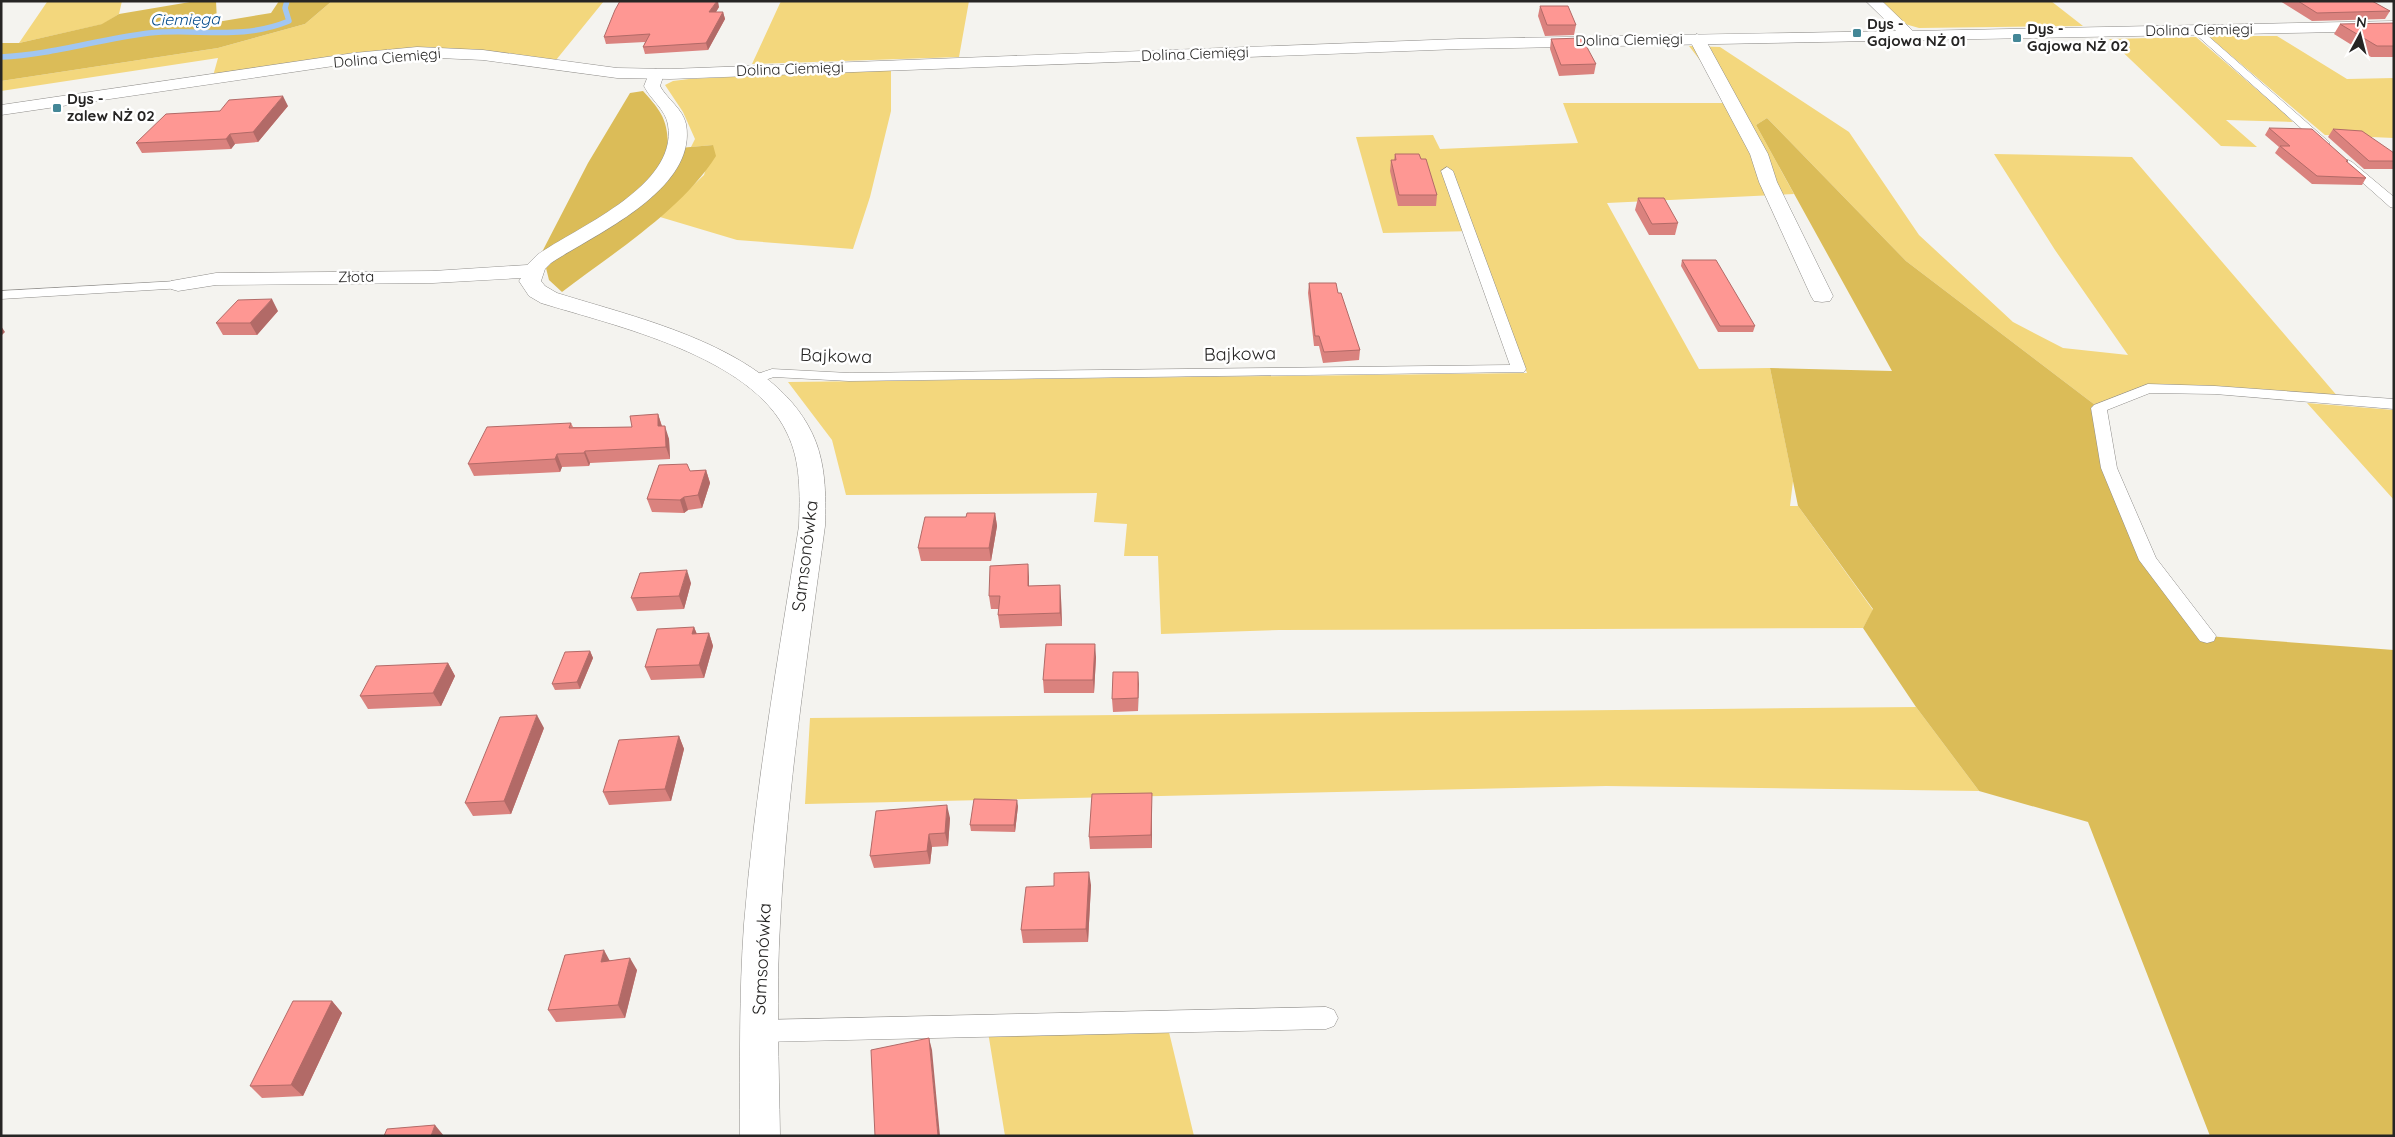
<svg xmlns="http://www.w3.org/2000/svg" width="2395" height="1137" viewBox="0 0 2395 1137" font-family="Quicksand,sans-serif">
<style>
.green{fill:#f3d77d}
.forest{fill:#dbbc58}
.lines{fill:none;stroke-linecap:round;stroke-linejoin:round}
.stream{stroke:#a1c6f2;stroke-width:5.5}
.lane-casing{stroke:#8e8c89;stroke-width:1}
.street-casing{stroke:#8e8c89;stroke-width:1}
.secondary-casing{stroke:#8e8c89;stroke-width:1}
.lane{fill:#fff;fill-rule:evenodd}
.street{fill:#fff;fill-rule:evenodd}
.secondary{fill:#fff;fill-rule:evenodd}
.wall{fill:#da827e}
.shaded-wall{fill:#b26a67}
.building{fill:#fe9793;stroke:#b26a67}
.poi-dot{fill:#448797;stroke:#fff;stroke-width:2}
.labels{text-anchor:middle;stroke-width:5;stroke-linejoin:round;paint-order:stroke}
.far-poi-label{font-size:15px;font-weight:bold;fill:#262524;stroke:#fff;text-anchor:start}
.far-street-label{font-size:15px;fill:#262524;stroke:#fff}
.far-water-label{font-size:16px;font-style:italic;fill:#044b8b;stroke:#fff}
.street-label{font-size:18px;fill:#262524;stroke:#fff}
</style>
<rect width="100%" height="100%" fill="#f4f3ef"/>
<path class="green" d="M122 1 119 14 103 24 19 43 47 2Z
M332 1H604L556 60 498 52 436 48 213 76 218 58 1 91V81L218 48 305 24Z
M781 1H969L959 57 752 64Z
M1881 1H2051L2083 26 1919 28 1905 24Z
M2208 36H2277L2347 79 2394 78V138L2325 135Z
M2196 37 2284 113 2293 122 2226 120 2257 147 2221 146 2109 39Z
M1689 46 1720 47 1849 132 1919 235 2013 322 2063 348 2128 355 2055 250 1994 154 2132 157 2339 398 2148 388 2099 408 1906 261 1767 118 1756 125 1794 194 1607 203 1699 369 1770 368 1793 481 1790 506H1798L1873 610 1863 628 1279 630 1161 634 1158 556H1124L1127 524 1094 522 1097 493 846 495 832 440 788 382 1527 373 1475 231 1383 233 1356 137 1433 135 1440 149 1578 143 1563 103H1733Z
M891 69V111L870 197 853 249 737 240 660 217 704 175 713 145 691 147 695 139 683 112 665 85 673 81 689 79Z
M2307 403 2394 410V500Z
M1916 707 1979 791 1606 786 805 804 810 718Z
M1168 1028 1194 1136H1005L988 1032Z"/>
<path class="forest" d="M196 1H216L217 22 271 13 279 1H332L305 24 218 48 1 81V43H19L102 24 119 14Z
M643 91C662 112 668 120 668 149L713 145 716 156C681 211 613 253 562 292L549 280 542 252 588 163 630 93Z
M1767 118 1906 261 2099 408 2109 468 2148 560 2207 636 2394 650V1136H2210L2088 822 1979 791 1916 707 1863 628 1873 609 1798 506 1770 368 1892 371 1756 125Z"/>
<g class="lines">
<path class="stream" d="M1 57C51 55 99 39 149 33 199 28 240 41 289 21L285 8 287 1"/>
<defs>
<path id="lane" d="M2193 28H2199L2329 142V146H2321L2193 32Z
M2348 160 2352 162 2394 197V208L2390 207 2344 166 2342 164Z
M1447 167 1453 171 1526 369 1524 372 849 381 774 377 753 384 746 380 748 377 772 369 849 373 1510 365 1441 171Z
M178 281 183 282 185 285 183 288 1 299V291Z
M2148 384 2215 386 2394 399V409L2215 394 2150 393 2107 410 2117 468 2156 558 2216 636 2214 641 2207 643 2200 641 2139 560 2101 468 2091 408 2094 405Z
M1326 1007 1334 1010 1338 1018 1334 1026 1326 1029 759 1042 750 1039 747 1031 750 1023 759 1020Z"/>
<path id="street" d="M1697 34 1705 39 1768 154 1777 182 1833 296 1830 301 1822 302 1814 301 1811 296 1759 182 1750 154 1689 39Z
M656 69 662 71 664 74 660 86C667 99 683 109 686 124 698 190 595 234 551 263L545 269 541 281 545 286 557 293C640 319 771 347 812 433 826 462 826 495 825 526 807 658 787 791 780 924 776 995 779 1065 780 1136H740C740 1065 739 994 744 924 755 790 778 658 799 526 800 495 801 461 787 433 751 356 616 326 541 303L529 296 519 281 521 278 433 283 216 285 178 291 171 289 167 285 171 281 216 273 433 271 527 265 537 255C579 226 678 186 668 125 666 110 650 99 644 86L650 71Z"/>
<path id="secondary" d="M1866 1H1882L1913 31 2394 21V31L1459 49 670 79 617 78 483 60 417 57 354 63 1 115V105L354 53 417 47 483 50 617 68 670 69 1459 39 1896 31Z"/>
</defs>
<use href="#lane" class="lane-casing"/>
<use href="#street" class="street-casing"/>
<use href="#secondary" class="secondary-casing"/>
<use href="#lane" class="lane"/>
<use href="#street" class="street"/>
<use href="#secondary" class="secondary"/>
</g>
<path class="wall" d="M2280 1H2372L2390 11 2385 19 2312 21Z
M1540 6 1576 25 1574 35 1545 36 1538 16Z
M719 7 716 12H723L725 19 708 50 645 54 643 47 645 42 606 44 604 37Z
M2394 23V57H2371L2334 34 2340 24Z
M1551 39 1596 64 1594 74 1559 76 1550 49Z
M288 106 258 142 235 144 231 149 142 153 136 143 220 111Z
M2269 128 2348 161 2347 163 2366 178 2362 185 2312 184 2275 153 2279 147 2265 135Z
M2333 129 2394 153V169H2364L2328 137Z
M1395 154 1421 159 1437 195 1436 206H1398L1390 171 1391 160H1394Z
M1638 198 1678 223 1675 235H1649L1635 210Z
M1682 260 1755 326 1753 332H1718L1681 266Z
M1309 283 1338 293 1360 350 1359 360 1323 363 1319 346H1314L1308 293Z
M278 311 257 335H223L216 323Z
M658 414 662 426 669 439 670 459 590 463 589 466 562 467 560 472 474 476 468 464 571 423 573 427H632Z
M706 470 710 483 702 508 688 510 684 513 652 512 647 499 690 471Z
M995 513 997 526 991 561H921L918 548 966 517Z
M1029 577V586L1061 598 1062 626 1000 628 998 615 999 609H991L989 596Z
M691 583 684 609 637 611 631 598Z
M694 627 697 634 709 633 713 646 704 678 651 680 645 667Z
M590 651 593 658 580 689 555 690 552 684Z
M1096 657 1094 693H1044L1043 680Z
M448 663 455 676 441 706 368 709 360 696Z
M1138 672V711L1113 712 1112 699Z
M544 728 511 814 473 816 465 803Z
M679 736 684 749 671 801 609 805 603 792Z
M1018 806 1015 832 971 831 970 825Z
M1152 806V848L1090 849 1089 837Z
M950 818 948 846 932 847 930 864 874 868 870 856Z
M1091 885 1088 942 1023 943 1021 930 1054 886Z
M609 960 637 970 625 1018 556 1022 548 1010Z
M332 1001 342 1013 303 1096 262 1098 250 1086Z"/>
<path class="shaded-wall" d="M717 1H718L719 7 711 20 709 12Z
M723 12 725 19 708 50 706 43Z
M283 96 288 106 258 142 253 132Z
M230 134 235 144 231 149 226 139Z
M272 299 278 311 257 335 250 323Z
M1 326 5 332 1 336Z
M658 414 662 427 658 426Z
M665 426 669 439 670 459 666 447Z
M585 451 590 463 589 466 584 453Z
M557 454 562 467 560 472 555 459Z
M706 470 710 483 702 508 698 495Z
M684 497 688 510 684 513 680 500Z
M995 513 997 526 991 561 989 548Z
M1028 564 1029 577V599L1028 586Z
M687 570 691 583 684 609 679 596Z
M1060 585 1061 598 1062 626 1060 613Z
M694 627 699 640 692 634Z
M709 633 713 646 704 678 699 665Z
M1095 644 1096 657 1094 693 1093 680Z
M590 651 593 658 580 689 577 682Z
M448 663 455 676 441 706 433 693Z
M1138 672 1139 684 1138 711Z
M537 715 544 728 511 814 504 801Z
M679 736 684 749 671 801 665 789Z
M1152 793V848L1151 835Z
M1017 800 1018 806 1015 832 1014 825Z
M947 805 950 818 948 846 945 833Z
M929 834 932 847 930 864 927 851Z
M1089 872 1091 885 1088 942 1086 929Z
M604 950 611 963 601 962Z
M630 958 637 970 625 1018 618 1005Z
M332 1001 342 1013 303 1096 291 1085Z
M929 1038 932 1050 940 1136H938Z
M435 1125 444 1136H431Z"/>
<path class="building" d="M620 1H717L709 12H723L706 43 643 47 650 34 604 37 615 10Z
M2298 1H2372L2390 11 2317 13Z
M1540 6H1568L1576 25H1547Z
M2394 23V46H2377L2340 24Z
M1582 38 1596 64 1561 65 1551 39Z
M283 96 253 132 230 134 226 139 136 143 166 114 220 111 229 100Z
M2269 128 2312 129 2348 161H2346L2366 178 2317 176 2280 146H2290Z
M2333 129 2362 131 2394 153V161H2369Z
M1395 154H1419L1421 159H1426L1437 195H1399L1391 160H1396Z
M1638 198H1664L1678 223 1652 224Z
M1682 260H1716L1755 326H1720Z
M1309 283H1336L1338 293H1341L1360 350 1324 352 1319 336H1315Z
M272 299 250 323H216L238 300Z
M658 414V426H665L666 447 585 451 584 453 557 454 555 459 468 464 487 427 571 423 569 428 632 427 630 416Z
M687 464 690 471 706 470 698 495 684 497 680 500 647 499 659 465Z
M967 513H995L989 548H918L925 517H966Z
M1028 564V586L1060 585V613L998 615 1000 596H989L990 566Z
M687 570 679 596 631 598 640 573Z
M694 627 692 634 709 633 699 665 645 667 657 629Z
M1046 644H1095L1093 680H1043Z
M590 651 577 682 552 684 565 652Z
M448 663 433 693 360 696 376 666Z
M1113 672H1138V698L1112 699Z
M537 715 504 801 465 803 500 717Z
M679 736 665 789 603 792 619 740Z
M1152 793 1151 835 1089 837 1092 794Z
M974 799 1017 800 1014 825H970Z
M947 805 945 833 929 834 927 851 870 856 876 811Z
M1089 872 1086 929 1021 930 1026 887 1054 886V873Z
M604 950 601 962 630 958 618 1005 548 1010 565 955Z
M293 1001H332L291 1085 250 1086Z
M929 1038 938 1136H875L871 1050Z
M435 1125 431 1136H384L387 1129Z"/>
<g class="poi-dot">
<rect x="1852" y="28" width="10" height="10" rx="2.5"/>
<rect x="2012" y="33" width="10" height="10" rx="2.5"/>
<rect x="52" y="103" width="10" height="10" rx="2.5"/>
</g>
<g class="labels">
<g class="far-poi-label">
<text x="1867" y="29">Dys -<tspan x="1867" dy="17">Gajowa NŻ 01</tspan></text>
<text x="2027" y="34">Dys -<tspan x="2027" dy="17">Gajowa NŻ 02</tspan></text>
<text x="67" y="104">Dys -<tspan x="67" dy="17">zalew NŻ 02</tspan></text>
</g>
<g class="far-street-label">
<text transform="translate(2199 30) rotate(-1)" y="5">Dolina Ciemięgi</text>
<text transform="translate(1629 40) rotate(-1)" y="5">Dolina Ciemięgi</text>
<text transform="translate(1195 54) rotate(-2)" y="5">Dolina Ciemięgi</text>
<text transform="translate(387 58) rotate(-5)" y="5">Dolina Ciemięgi</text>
<text transform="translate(790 69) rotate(-2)" y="5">Dolina Ciemięgi</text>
<text transform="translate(356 277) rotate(-1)" y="5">Złota</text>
</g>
<g class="far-water-label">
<text transform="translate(185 19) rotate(-1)" y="6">Ciemięga</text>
</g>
<g class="street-label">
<text transform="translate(1240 354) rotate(-1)" y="6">Bajkowa</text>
<text transform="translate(836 356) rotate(2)" y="6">Bajkowa</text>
<text transform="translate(805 556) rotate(-83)" y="6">Samsonówka</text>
<text transform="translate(762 959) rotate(-87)" y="6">Samsonówka</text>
</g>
</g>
<rect width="2395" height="1137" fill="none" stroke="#262524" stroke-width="5"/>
<g transform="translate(2360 35) rotate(7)" stroke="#ffffff" stroke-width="4" paint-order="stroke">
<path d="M0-4L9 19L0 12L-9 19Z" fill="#262524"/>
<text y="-8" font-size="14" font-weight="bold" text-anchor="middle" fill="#262524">N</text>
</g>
</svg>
